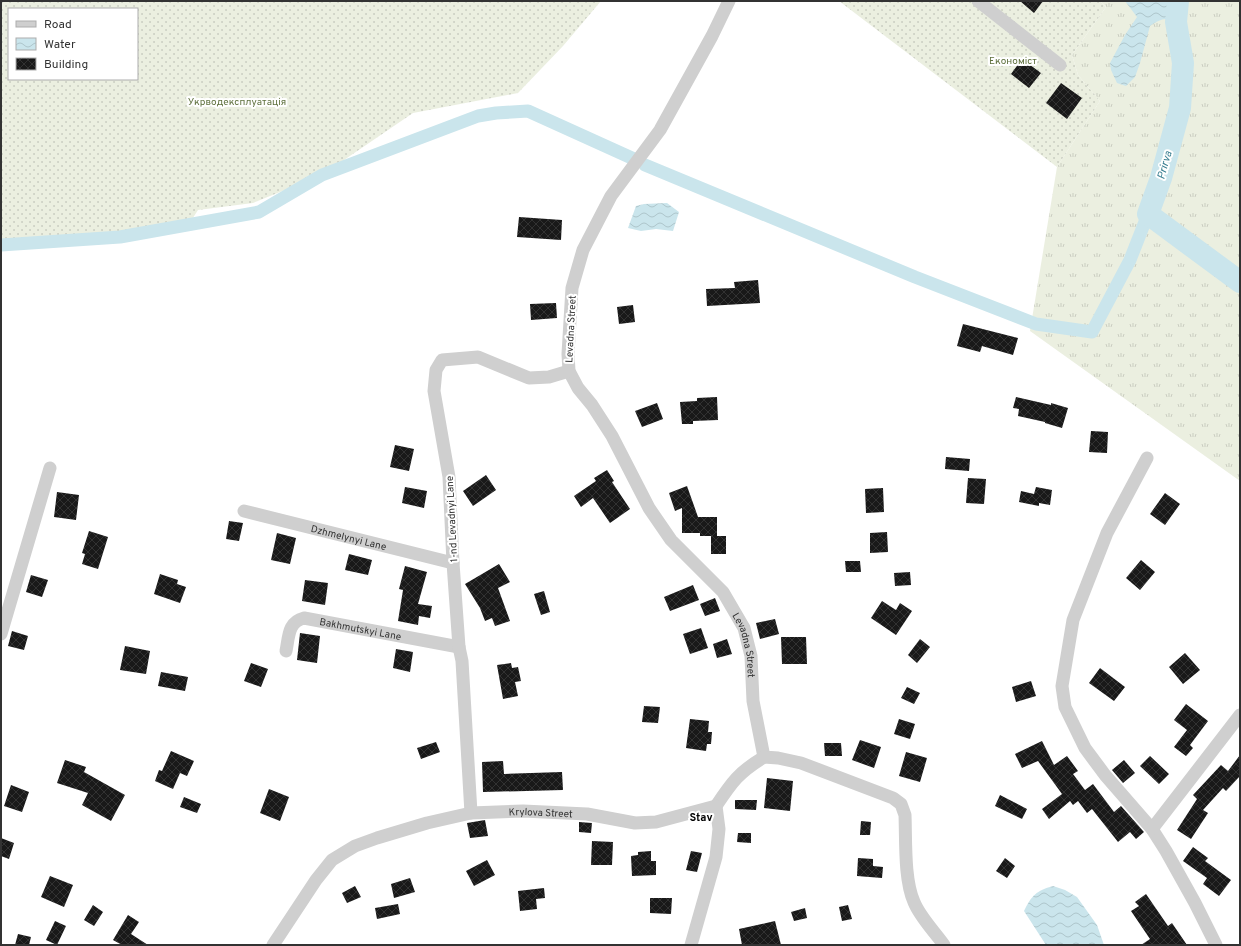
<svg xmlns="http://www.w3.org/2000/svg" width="1241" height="946" viewBox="0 0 1241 946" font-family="Overpass,sans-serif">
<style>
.grass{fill:url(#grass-tufts)}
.garden{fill:url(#garden-dots);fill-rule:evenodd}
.water{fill:url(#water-waves)}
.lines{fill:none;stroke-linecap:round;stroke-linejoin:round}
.canal{stroke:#cae5ec;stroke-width:13}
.river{stroke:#cae5ec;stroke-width:22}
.building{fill:url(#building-cross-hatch)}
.minor{stroke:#cfcfcf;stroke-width:13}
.labels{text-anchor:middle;stroke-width:4;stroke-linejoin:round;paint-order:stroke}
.park-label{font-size:10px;fill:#5e703d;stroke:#fff}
.street-label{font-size:10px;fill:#323232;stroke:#fff}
.water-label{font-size:11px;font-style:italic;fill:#3a7f91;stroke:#fff}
.neighbourhood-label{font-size:11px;font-weight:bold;fill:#000;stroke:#fff}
</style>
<defs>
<pattern id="grass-tufts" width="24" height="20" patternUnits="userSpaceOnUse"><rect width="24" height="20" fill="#ebefe0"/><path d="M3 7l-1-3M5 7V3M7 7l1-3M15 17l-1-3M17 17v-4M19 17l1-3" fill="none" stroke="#cacdc1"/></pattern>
<pattern id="garden-dots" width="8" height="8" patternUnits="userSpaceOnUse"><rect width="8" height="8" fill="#ebefe0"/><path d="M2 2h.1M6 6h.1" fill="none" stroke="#cacdc1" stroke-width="1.8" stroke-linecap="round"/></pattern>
<pattern id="water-waves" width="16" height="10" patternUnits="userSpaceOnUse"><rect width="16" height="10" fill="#cae5ec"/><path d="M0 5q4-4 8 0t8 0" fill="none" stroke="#aec5cb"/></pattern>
<pattern id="building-cross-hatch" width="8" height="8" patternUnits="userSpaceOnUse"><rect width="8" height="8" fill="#191919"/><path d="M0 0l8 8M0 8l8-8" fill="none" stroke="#323232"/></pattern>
</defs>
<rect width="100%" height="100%" fill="#fff"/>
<path class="grass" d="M1100 1H1240V481L1030 331 1057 167 1100 101 1078 75 1072 55 1106 7Z"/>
<path class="garden" d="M1 1H601L563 46 518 93 413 113 322 175 253 203 198 210 189 224 120 237 50 241 1 242ZM9 9H137V79H9Z
M839 1H1100L1106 7 1072 55 1078 75 1100 101 1057 167Z"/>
<path class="water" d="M1125 1H1178L1176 22C1166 16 1159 20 1150 26L1140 63 1135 77 1126 86 1117 83 1111 70 1110 63 1125 35 1137 17Z
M667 203 679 212 673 231 656 229 641 231 628 228 636 206 644 204Z
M1053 886 1065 890 1077 897 1097 925 1104 945H1046L1024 911C1032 895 1036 891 1053 886Z"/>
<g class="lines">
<path class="canal" d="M645 165 915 277 1036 324 1092 332 1130 260 1148 214
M1 245 120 237 259 212 322 175 478 116 496 113 528 111 634 159"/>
<path class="river" d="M1178 1 1176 22 1183 63 1180 108 1161 178 1148 214 1240 282"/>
</g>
<path class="building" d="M1020 1H1043L1034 13Z
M1022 59 1041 73 1029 88 1011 74Z
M1061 83 1082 98 1067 119 1046 103Z
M519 217 562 220 561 240 517 237Z
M758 280 760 303 707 306 706 289 735 288 734 282Z
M556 303 557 318 531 320 530 304Z
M633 305 635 322 619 324 617 307Z
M963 324 1018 338 1013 355 982 346 980 352 957 346Z
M717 397 718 420 693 421V424H682L680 402 697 401V398Z
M1016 397 1051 405V403L1068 408 1062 428 1045 423V422L1018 416 1019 409 1013 408Z
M657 403 663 419 642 427 635 411Z
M1091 431 1108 432 1107 453 1089 452Z
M395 445 414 449 409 471 390 467Z
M946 457 970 459 969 471 945 469Z
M607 470 614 481 612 482 630 509 610 523 593 498 581 507 574 496 596 481 594 478Z
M486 475 496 490 473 506 463 491Z
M968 478 986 479 984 504 966 503Z
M687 486 698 517H717V536H726V554H711V536H700V533H682V508L675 511 669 493Z
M405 487 427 491 424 508 402 503Z
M1036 487 1052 490 1050 505 1039 503V506L1019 502 1021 491 1034 494Z
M883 488 884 512 866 513 865 489Z
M57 492 79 495 76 520 54 517Z
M1165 493 1180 504 1165 525 1150 514Z
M229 521 243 523 239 541 226 539Z
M89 531 108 537 98 569 82 564 85 554 82 553Z
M887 532 888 552 870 553V533Z
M277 533 296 538 290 564 271 560Z
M349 554 372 560 368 575 345 570Z
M1141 560 1155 572 1140 590 1126 578Z
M845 561H860L861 572H846Z
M499 564 510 582 498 588 510 621 495 626 492 618 485 621 480 608 465 584Z
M405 566 427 572 418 604 432 606 430 618 419 616 418 625 398 621 403 590 399 589Z
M910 572 911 585 895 586 894 573Z
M160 574 178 580 177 584 186 587 180 603 154 594Z
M31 575 48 580 42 597 26 592Z
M305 580 328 583 325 605 302 601Z
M693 585 699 600 670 611 664 597Z
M544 591 550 612 541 615 534 594Z
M715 598 720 611 705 616 700 604Z
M882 601 896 610 900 603 912 611 896 635 871 618Z
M775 619 779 634 760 639 756 623Z
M701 628 708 648 690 654 683 634Z
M12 631 28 636 24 650 8 646Z
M300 633 320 636 317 663 297 660Z
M781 637H806L807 664H782Z
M727 639 732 654 717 658 713 644Z
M920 639 930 647 917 663 908 655Z
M125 646 150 651 146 674 120 670Z
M396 649 413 652 410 672 393 668Z
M1185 653 1200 670 1183 684 1169 667Z
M251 663 268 669 261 687 244 681Z
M511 663 512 668 518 667 521 681 515 682 518 696 503 699 497 665Z
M1100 668 1125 687 1114 701 1089 683Z
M161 672 188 677 185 691 158 686Z
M1031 681 1036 696 1016 702 1012 687Z
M907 687 920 693 914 704 901 698Z
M1186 704 1208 721 1190 745 1193 748 1186 756 1174 747 1187 730 1174 720Z
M644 706 660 707 658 723 642 722Z
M690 719 709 721 708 732H712L711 744H707L706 751 686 748Z
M899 719 915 724 910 739 894 734Z
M860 740 881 747 874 768 852 760Z
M1042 741 1054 765 1067 756 1078 771 1073 774 1085 790 1093 784 1114 812 1121 806 1144 832 1136 839 1130 832 1118 842 1092 809 1087 813 1078 801 1073 805 1070 801 1049 819 1042 809 1062 794 1038 761 1022 768 1015 754Z
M436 742 440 752 421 759 417 748Z
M824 743H841L842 756H825Z
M171 751 194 761 187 776 180 773 173 789 155 781 159 770 162 771Z
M906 752 927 758 920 782 899 776Z
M1240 755V776L1226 791 1223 788 1203 810 1208 813 1191 839 1177 830 1197 799 1193 795 1221 765 1228 771Z
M1150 756 1169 774 1159 784 1140 766Z
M65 760 86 767 84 772 125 795 111 821 82 805 88 793 57 783Z
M1124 760 1135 773 1123 783 1112 770Z
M503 761 504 774 562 772 563 790 483 792 482 762Z
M767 778 793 781 790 811 764 808Z
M11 785 29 792 22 812 4 806Z
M269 789 289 797 280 821 260 813Z
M1000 795 1027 809 1022 819 995 806Z
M184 797 201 804 197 813 180 807Z
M735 800H757L756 810 735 809Z
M485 820 488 836 470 838 467 823Z
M861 821 871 822 870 835H860Z
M579 822 592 823 591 833 579 832Z
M738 833H751V843L737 842Z
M1 838 14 843 9 859 1 856Z
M592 841 613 842 612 865H591Z
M1193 847 1208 858 1205 861 1231 880 1219 896 1203 884 1207 878 1183 861Z
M651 851V861H656V875L632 876 631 856 638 855V852Z
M691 851 702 853 697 872 686 870Z
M858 858 873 859V866L883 867 882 878 857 876Z
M1005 858 1015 866 1007 878 996 871Z
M487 860 495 875 474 886 466 871Z
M50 876 73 885 64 907 41 897Z
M410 878 415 892 394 898 391 884Z
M355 886 361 897 347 903 342 893Z
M544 888 545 898 536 899 537 909 520 911 518 891Z
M1146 894 1168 926 1172 923 1187 945H1141L1150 939 1131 911 1139 906 1135 902Z
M650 898H672L671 914 650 913Z
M398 904 400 914 377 919 375 908Z
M93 905 103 912 94 926 84 920Z
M848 905 852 919 842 921 839 907Z
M805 908 807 918 794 921 791 912Z
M128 915 139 922 131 934 148 945H122L113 940Z
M55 921 66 926 57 945 46 940Z
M775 921 781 945H742L739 929Z
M18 934 31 937 29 945H15Z"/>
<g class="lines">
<g class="minor">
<path id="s1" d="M729 1 712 36 660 130 611 196 583 250 572 288 568 354 569 371 578 388 592 405 612 436 649 508 671 540 723 592 744 628 751 656 753 701 764 757 778 758 801 763 893 798 901 804 905 815C906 840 904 880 914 902 920 917 934 931 944 945"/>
<path d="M978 1 1060 65"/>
<path d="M1147 458 1107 533 1073 620 1062 686 1065 707 1085 748 1105 775 1152 829 1166 851 1195 903 1216 945"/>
<path id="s2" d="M244 511 453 563"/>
<path d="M1 634 50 468"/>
<path id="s3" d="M286 651C289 636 288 622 304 618L459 647"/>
<path d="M716 806C732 782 739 772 764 757"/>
<path d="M471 813 462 661 459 647 453 563 449 477 434 391 436 370 442 360 478 357 529 378 549 377 569 371"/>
<path d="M1152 829 1240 715"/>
<path id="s4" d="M273 945 316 880 332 860 355 846 377 838 427 823 471 813 523 811 587 814 635 823 656 822 716 806"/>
<path d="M691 945 716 857 719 829 716 806"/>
</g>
</g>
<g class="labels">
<g class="park-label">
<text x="1013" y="64">Економіст</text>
<text x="237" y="105">Укрводексплуатація</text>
</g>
<g class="street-label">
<text transform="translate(570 329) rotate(-87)" y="4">Levadna Street</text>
<text transform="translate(451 519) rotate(-93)" y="4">1-nd Levadnyi Lane</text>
<text dy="4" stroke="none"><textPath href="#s2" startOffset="108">Dzhmelynyi Lane</textPath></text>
<text dy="4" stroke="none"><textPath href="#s3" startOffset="98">Bakhmutskyi Lane</textPath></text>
<text dy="4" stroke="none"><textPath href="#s1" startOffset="742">Levadna Street</textPath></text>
<text dy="4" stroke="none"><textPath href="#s4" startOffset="321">Krylova Street</textPath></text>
</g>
<g class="water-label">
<text transform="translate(1164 165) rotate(-74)" y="4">Prirva</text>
</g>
<g class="neighbourhood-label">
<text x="701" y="821">Stav</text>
</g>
</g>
<rect width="1241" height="946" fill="none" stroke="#323232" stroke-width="4"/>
<rect x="8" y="8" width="130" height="72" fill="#ffffff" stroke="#adadad"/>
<rect x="16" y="21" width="20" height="6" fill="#cfcfcf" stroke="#adadad"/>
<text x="44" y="28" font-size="12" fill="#323232">Road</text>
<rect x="16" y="38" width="20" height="12" fill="url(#water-waves)" stroke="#adadad"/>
<text x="44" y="48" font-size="12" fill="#323232">Water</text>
<rect x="16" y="58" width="20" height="12" fill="url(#building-cross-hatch)" stroke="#adadad"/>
<text x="44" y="68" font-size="12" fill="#323232">Building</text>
</svg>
